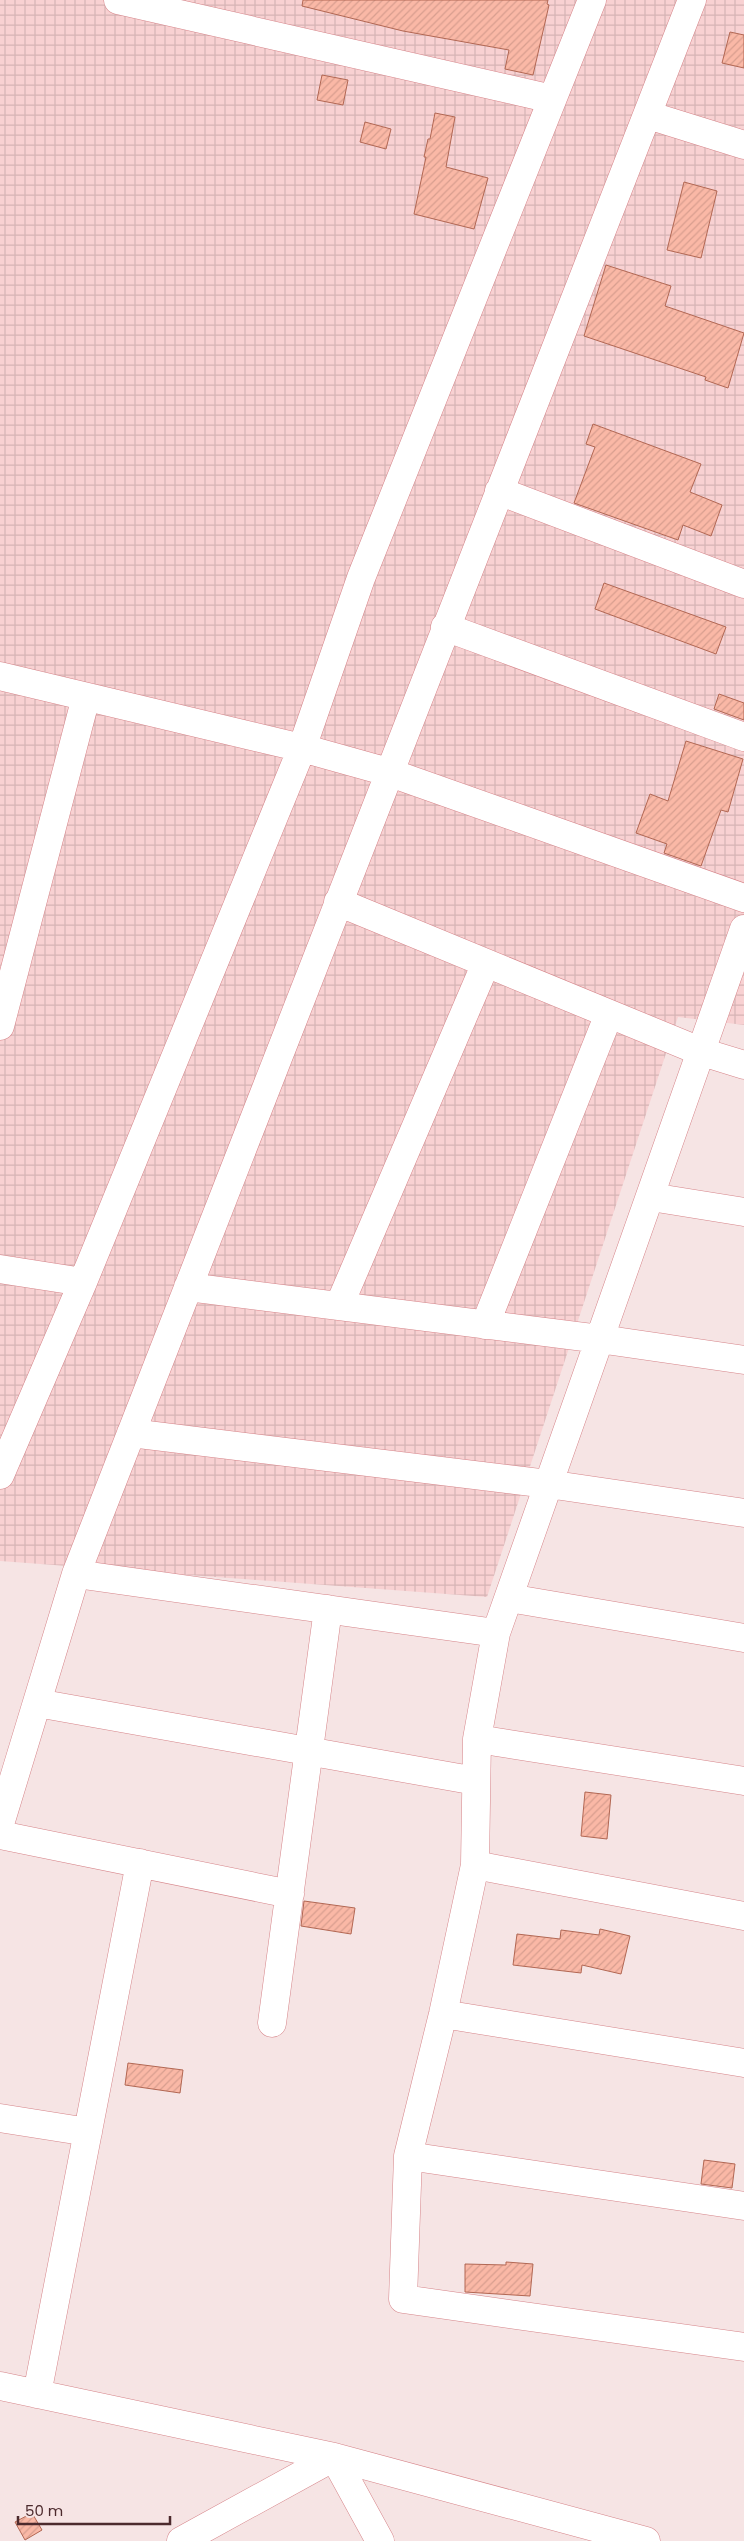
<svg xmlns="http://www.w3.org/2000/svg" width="744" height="2541" viewBox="0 0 744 2541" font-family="Poppins,sans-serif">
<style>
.industrial{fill:url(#industrial-grid)}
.building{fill:url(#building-hatch);stroke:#b26753}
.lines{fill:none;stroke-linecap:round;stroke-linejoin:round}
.minor-casing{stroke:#d68489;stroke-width:29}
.minor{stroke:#fff;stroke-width:28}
</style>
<defs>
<pattern id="industrial-grid" width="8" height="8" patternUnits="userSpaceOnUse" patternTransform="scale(1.25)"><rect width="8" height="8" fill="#f8d1d2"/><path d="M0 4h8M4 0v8" fill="none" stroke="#d6b4b5"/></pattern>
<pattern id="building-hatch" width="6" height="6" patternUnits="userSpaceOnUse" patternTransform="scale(1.25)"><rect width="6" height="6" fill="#fab8a6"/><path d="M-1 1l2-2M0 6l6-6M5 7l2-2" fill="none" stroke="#d89e8f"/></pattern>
</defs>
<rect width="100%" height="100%" fill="#f6e4e4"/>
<path class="industrial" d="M0 0H744V1025L678 1017 487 1597 0 1561Z"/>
<path class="building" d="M303 0H548L547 4 549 5 533 75 505 69 509 50 403 31 302 6Z
M730 32 744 35V68L722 63Z
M322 75 348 80 343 105 317 100Z
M435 113 455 117 446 167 488 178 474 229 414 214 426 157H424L428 139H430Z
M365 122 391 129 386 149 360 142Z
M684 182 717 191 701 258 667 250Z
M606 265 671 286 665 306 744 333 728 388 705 380 706 377 584 336Z
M593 424 701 464 690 492 722 505 711 536 683 525 678 540 574 503 595 447 586 444Z
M604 583 726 627 716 654 595 609Z
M719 694 744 703V720L714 709Z
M686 741 743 759 728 812 721 810 701 866 664 853 667 844 636 833 650 794 668 801Z
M585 1792 611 1795 607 1839 581 1836Z
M304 1901 355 1908 351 1934 301 1926Z
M600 1929 630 1936 621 1974 582 1965 581 1973 513 1965 517 1934 560 1939 561 1930 599 1935Z
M128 2063 183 2070 180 2093 125 2085Z
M704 2160 735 2164 732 2188 701 2184Z
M506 2262 533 2264 530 2296 465 2292V2264L506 2265Z
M32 2513 42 2530 25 2540 15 2522Z"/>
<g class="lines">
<defs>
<path id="minor" d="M118 0 552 99
M648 115 744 145
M499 491 744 584
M445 627 744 737
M0 676 302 748 388 772 744 898
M338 902 702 1052 744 1065
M0 1026 86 697
M651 1197 744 1212
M0 1269 83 1282
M188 1287 600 1339 744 1360
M339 1306 486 963
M485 1325 609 1014
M131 1433 548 1484 744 1513
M0 1475 83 1282 302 748 361 578 592 0
M76 1574 496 1633 744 929
M509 1598 744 1638
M496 1633 477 1739 744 1781
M37 1703 476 1781
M477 1739 475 1865 443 2014 408 2156 403 2299 744 2347
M0 1824 76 1574 692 0
M0 1835 290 1894
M475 1865 744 1916
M443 2014 744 2063
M272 2023 328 1609
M0 2118 88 2132
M408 2156 744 2206
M0 2386 334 2457 646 2541
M37 2394 140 1863
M181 2541 334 2457 380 2541"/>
</defs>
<use href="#minor" class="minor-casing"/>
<use href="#minor" class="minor"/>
</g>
<path d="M18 2516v8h152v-8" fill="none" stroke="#4c2a2d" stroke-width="2.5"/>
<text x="25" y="2516" font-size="15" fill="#4c2a2d" stroke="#f6e4e4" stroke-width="4" paint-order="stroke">50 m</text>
</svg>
